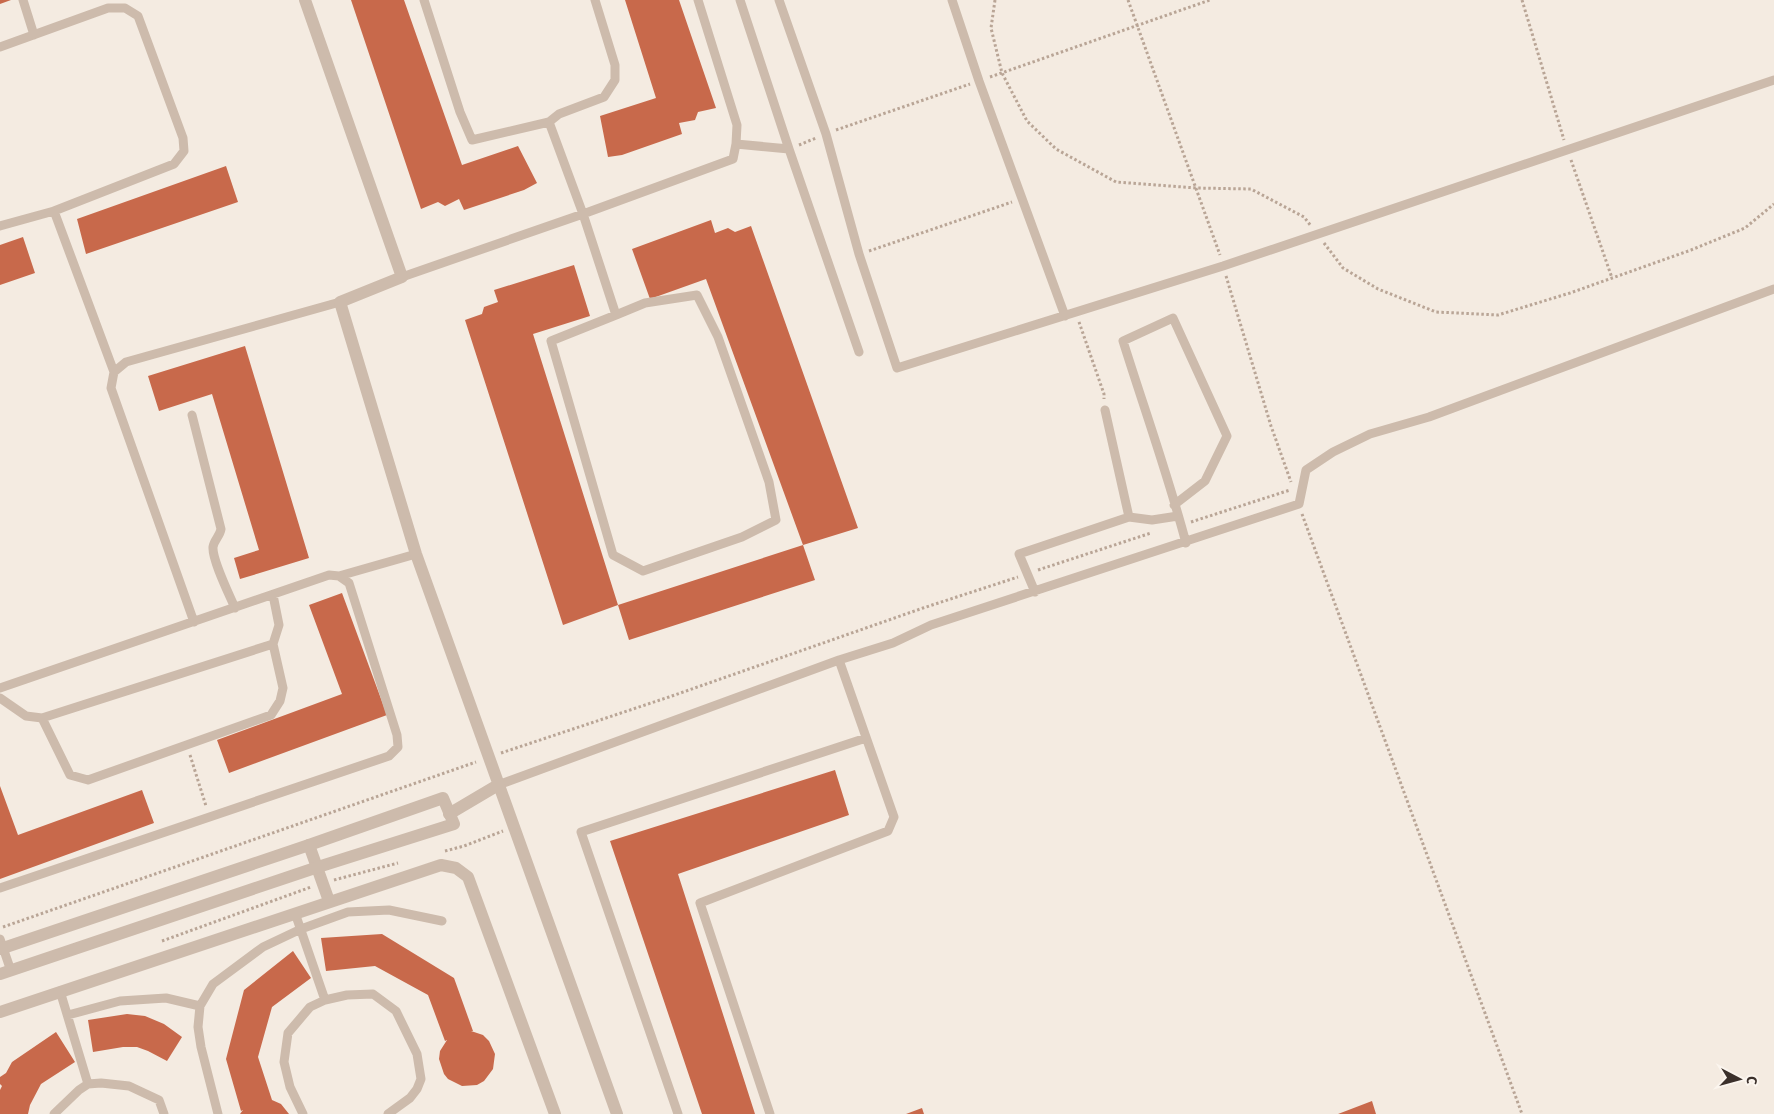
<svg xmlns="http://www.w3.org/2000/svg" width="1774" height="1114" viewBox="0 0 1774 1114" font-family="'Fira Sans',sans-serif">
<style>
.building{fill:#c8694b}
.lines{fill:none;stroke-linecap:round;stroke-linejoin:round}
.path{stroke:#b9a596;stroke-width:3;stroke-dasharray:2.5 2.5;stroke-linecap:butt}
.service{stroke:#cdbbac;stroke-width:9}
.minor{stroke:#cdbbac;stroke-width:12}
.tertiary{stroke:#cdbbac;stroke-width:12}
</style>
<rect width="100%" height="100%" fill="#f4ebe1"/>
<path class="building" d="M0 0H11L0 4Z
M351 0H404L462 165 518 146 537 183 524 190 464 210 459 199 445 206 438 202 421 209Z
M625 0H679L716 108 698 112 695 120 679 123 682 134 622 155 608 157 600 116 656 98Z
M226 166 238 202 86 254 77 219Z
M711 220 715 233 728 228 735 232 751 226 858 528 803 545 706 279 650 299 632 249Z
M23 237 35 273 0 285V245Z
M574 265 590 316 533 334 618 605 563 625 465 320 482 314 484 307 498 302 494 290Z
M245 346 309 558 240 579 234 558 259 550 212 394 159 411 148 376Z
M803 545 815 580 629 640 618 605Z
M342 593 387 715 229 773 217 740 342 694 309 605Z
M835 770 849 815 678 874 755 1114H702L610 841Z
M0 786 18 835 142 790 154 823 0 879Z
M382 934 454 978 473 1031H471L483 1035 489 1041 495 1054 493 1069 484 1081 477 1085 462 1086 448 1079 444 1074 439 1059 440 1051 447 1040 445 1041 428 995 375 966 326 971 321 938Z
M293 951 311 978 272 1007 258 1057 272 1100 281 1104 289 1114H240L243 1110 241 1111 226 1059 244 990Z
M127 1014 145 1016 164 1024 182 1037 167 1061 148 1051 137 1047H123L93 1052 88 1020Z
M56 1032 75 1062 41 1084 30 1105 28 1114H0V1090L2 1086 0 1084V1077L6 1073 12 1062Z
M1372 1101 1376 1114H1338Z
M922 1108 924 1114H906Z"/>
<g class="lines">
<path class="path" d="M995 0 991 28 1002 73 1027 121 1056 149 1116 182 1196 188 1251 189 1304 217 1311 226
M1128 0 1220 255
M1522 0 1564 140
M990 77 1210 0
M836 130 970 84
M799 145 816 138
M1571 160 1612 278
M1324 243 1343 268 1378 289 1436 312 1498 315 1570 293 1691 250 1745 228 1774 204
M869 251 1012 202
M1226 276 1271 426 1291 482
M1079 322 1104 394V399
M1302 514 1522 1114
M1191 522 1290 490
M1038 570 1151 533
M501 753 669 697 923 608 1018 577
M190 755 206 806
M445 851 464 846 503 831
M334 880 398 863
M3 927 476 762
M162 941 311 887"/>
<path class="service" d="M23 0 34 35
M424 0 460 112 472 140 549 122 559 114 604 97 615 80V65L595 0
M740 0 789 149
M779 0 826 134 859 254 897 368 1223 266 1774 80
M952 0 979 81 1065 316
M0 47 108 8H125L138 16 183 138 184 151 174 164 54 211
M549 122 583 214 616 315 551 341 613 555 643 571 742 537 776 520 769 482 718 337 697 295 645 303 616 315
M736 144 789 149 859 352
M0 226 54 211 114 372
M402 277 583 214 733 159 736 144 737 125 698 0
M192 415 221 529C220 536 214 540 213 547 212 560 229 594 235 608
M1174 505 1205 481 1227 436 1173 318 1123 341C1144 408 1168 475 1186 543
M1129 517 1152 520 1178 516
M339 576 416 554
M1035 592 1019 554 1129 517 1105 410
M194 622 111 388 114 372 126 362 340 302
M0 688 329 575 339 576 349 583 397 735 398 747 389 756 0 888
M0 698 26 716 42 718 273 644 279 625 273 595
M42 718 70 775 88 780 271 715 280 701 283 688 273 644
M498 785 839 660 893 643 931 625 1299 504 1306 470 1333 452 1370 434 1429 417 1774 289
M295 913 325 1000
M0 939 11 971
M60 991 88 1084
M68 1015 120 1001 166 998 200 1006
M54 1114 79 1090 88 1084 101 1083 129 1086 159 1100 164 1114
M218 1114 201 1047 198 1027 200 1006 213 984 263 947 301 929 348 912 389 910 442 921
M303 1114 290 1087 284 1062 288 1033 310 1007 325 1000 347 995 373 994 396 1011 417 1054 421 1079 417 1089 410 1098 388 1114
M678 1114 581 832 866 738
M770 1114 700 903 888 831 894 817 839 660"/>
<path class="minor" d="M305 0 402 277 340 302 416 554 617 1114
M449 814 498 785
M309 845 329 901
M0 1012 441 865 456 868 468 877 555 1114"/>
<path class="tertiary" d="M0 949 309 845 443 798 454 824 318 867 0 974"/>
</g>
<g transform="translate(1739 1079) rotate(96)" stroke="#fbf5ee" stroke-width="4" paint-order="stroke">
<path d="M0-4L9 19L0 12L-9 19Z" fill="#3b302b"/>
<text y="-8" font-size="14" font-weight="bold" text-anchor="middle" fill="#3b302b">С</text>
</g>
</svg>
